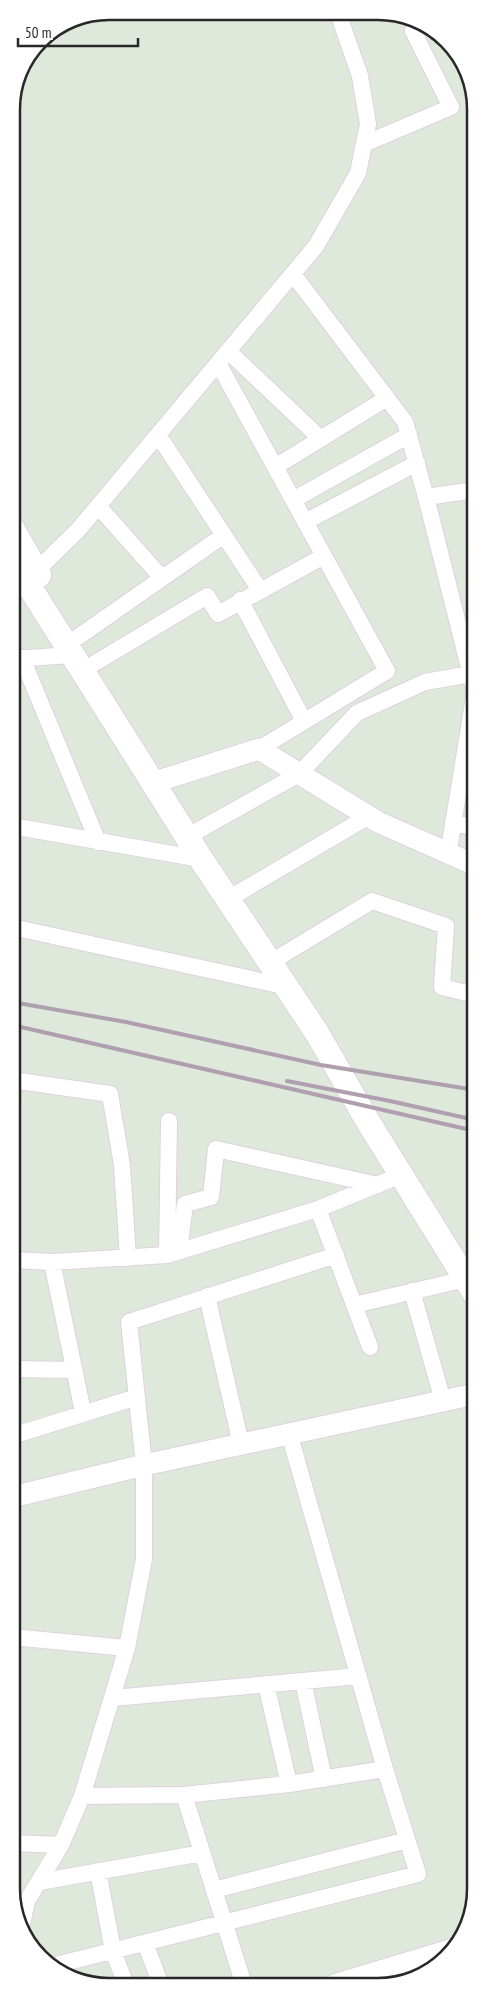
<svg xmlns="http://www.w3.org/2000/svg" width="487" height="1998" viewBox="0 0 487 1998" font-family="'PT Sans Narrow',sans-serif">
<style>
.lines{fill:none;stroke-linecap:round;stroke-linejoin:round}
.minor-casing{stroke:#dfd1df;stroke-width:18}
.tertiary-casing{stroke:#dfd1df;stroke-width:23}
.secondary-casing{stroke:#dfd1df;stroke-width:26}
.minor{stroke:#fff;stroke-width:16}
.tertiary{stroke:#fff;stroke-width:21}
.secondary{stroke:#fff;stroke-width:24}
.rail{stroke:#b09faf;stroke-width:4}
.rim{fill:none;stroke:#282828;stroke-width:2.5}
</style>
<rect width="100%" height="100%" fill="#dee9dc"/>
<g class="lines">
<defs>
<path id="minor" d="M364 144 451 107 413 31 422 28
M293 274 405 422 426 497 475 691 448 855
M228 351 321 439
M218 363 387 671 259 749
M158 435 260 590
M275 467 387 398
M426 497 475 490
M293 500 409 435
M98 506 162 578
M305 522 417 463
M30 577 78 530 316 246 358 173 368 124 360 76 338 13
M240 600 304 721
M78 637 224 535
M22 658 98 842
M14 659 71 655
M95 663 207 596 218 614 324 556
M453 822 475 828
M12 826 201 859
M199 830 299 774 357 713 425 682 471 674
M235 895 369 816
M12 927 288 987
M271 962 372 901 446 926 442 987 475 995
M12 1080 110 1094 122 1165 128 1258
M12 1102 14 1080
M318 1209 370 1347
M179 1251 185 1204 211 1197 216 1149 378 1185
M167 1255 169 1121
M12 1260 52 1262 167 1255 318 1209 401 1175
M52 1262 83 1412
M412 1291 443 1401
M207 1296 241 1444
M354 1305 466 1279
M12 1369 74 1370
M12 1436 137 1397
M12 1637 127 1648
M303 1681 324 1779
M266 1684 289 1784
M113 1698 359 1676
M184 1795 244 1985
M82 1796 184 1795 289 1784 385 1769
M12 1843 61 1845
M98 1871 113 1951 126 1985
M39 1882 202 1853
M214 1890 407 1840
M22 1924 27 1901 61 1845 82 1796 127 1648 144 1559V1465L129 1322 336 1255
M145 1943 161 1985
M56 1965 418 1874 385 1769 289 1433"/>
<path id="tertiary" d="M152 783 259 749 378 822 475 865
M12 1497 144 1465 475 1394"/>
<path id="secondary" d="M12 528 39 575
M12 559 201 859 317 1033 367 1120 475 1294
M336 1986 452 1951"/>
</defs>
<use href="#minor" class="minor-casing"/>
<use href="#tertiary" class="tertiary-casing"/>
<use href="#secondary" class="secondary-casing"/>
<use href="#minor" class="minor"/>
<use href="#tertiary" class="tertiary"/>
<use href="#secondary" class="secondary"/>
<path class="rail" d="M12 1002 126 1022 321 1065 475 1090
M12 1025 475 1131
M287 1081 390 1101 475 1120"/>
</g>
<path d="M0 0H487V1998H0ZM109 20H378A89 89 0 0 1 467 109V1889A89 89 0 0 1 378 1978H109A89 89 0 0 1 20 1889V109A89 89 0 0 1 109 20Z" fill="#fff" fill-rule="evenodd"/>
<path class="rim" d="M109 20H378A89 89 0 0 1 467 109V1889A89 89 0 0 1 378 1978H109A89 89 0 0 1 20 1889V109A89 89 0 0 1 109 20Z"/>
<path d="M18 38v8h120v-8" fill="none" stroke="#282828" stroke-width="2.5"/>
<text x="25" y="38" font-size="15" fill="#282828" stroke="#ffffff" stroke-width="4" paint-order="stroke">50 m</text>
</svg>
